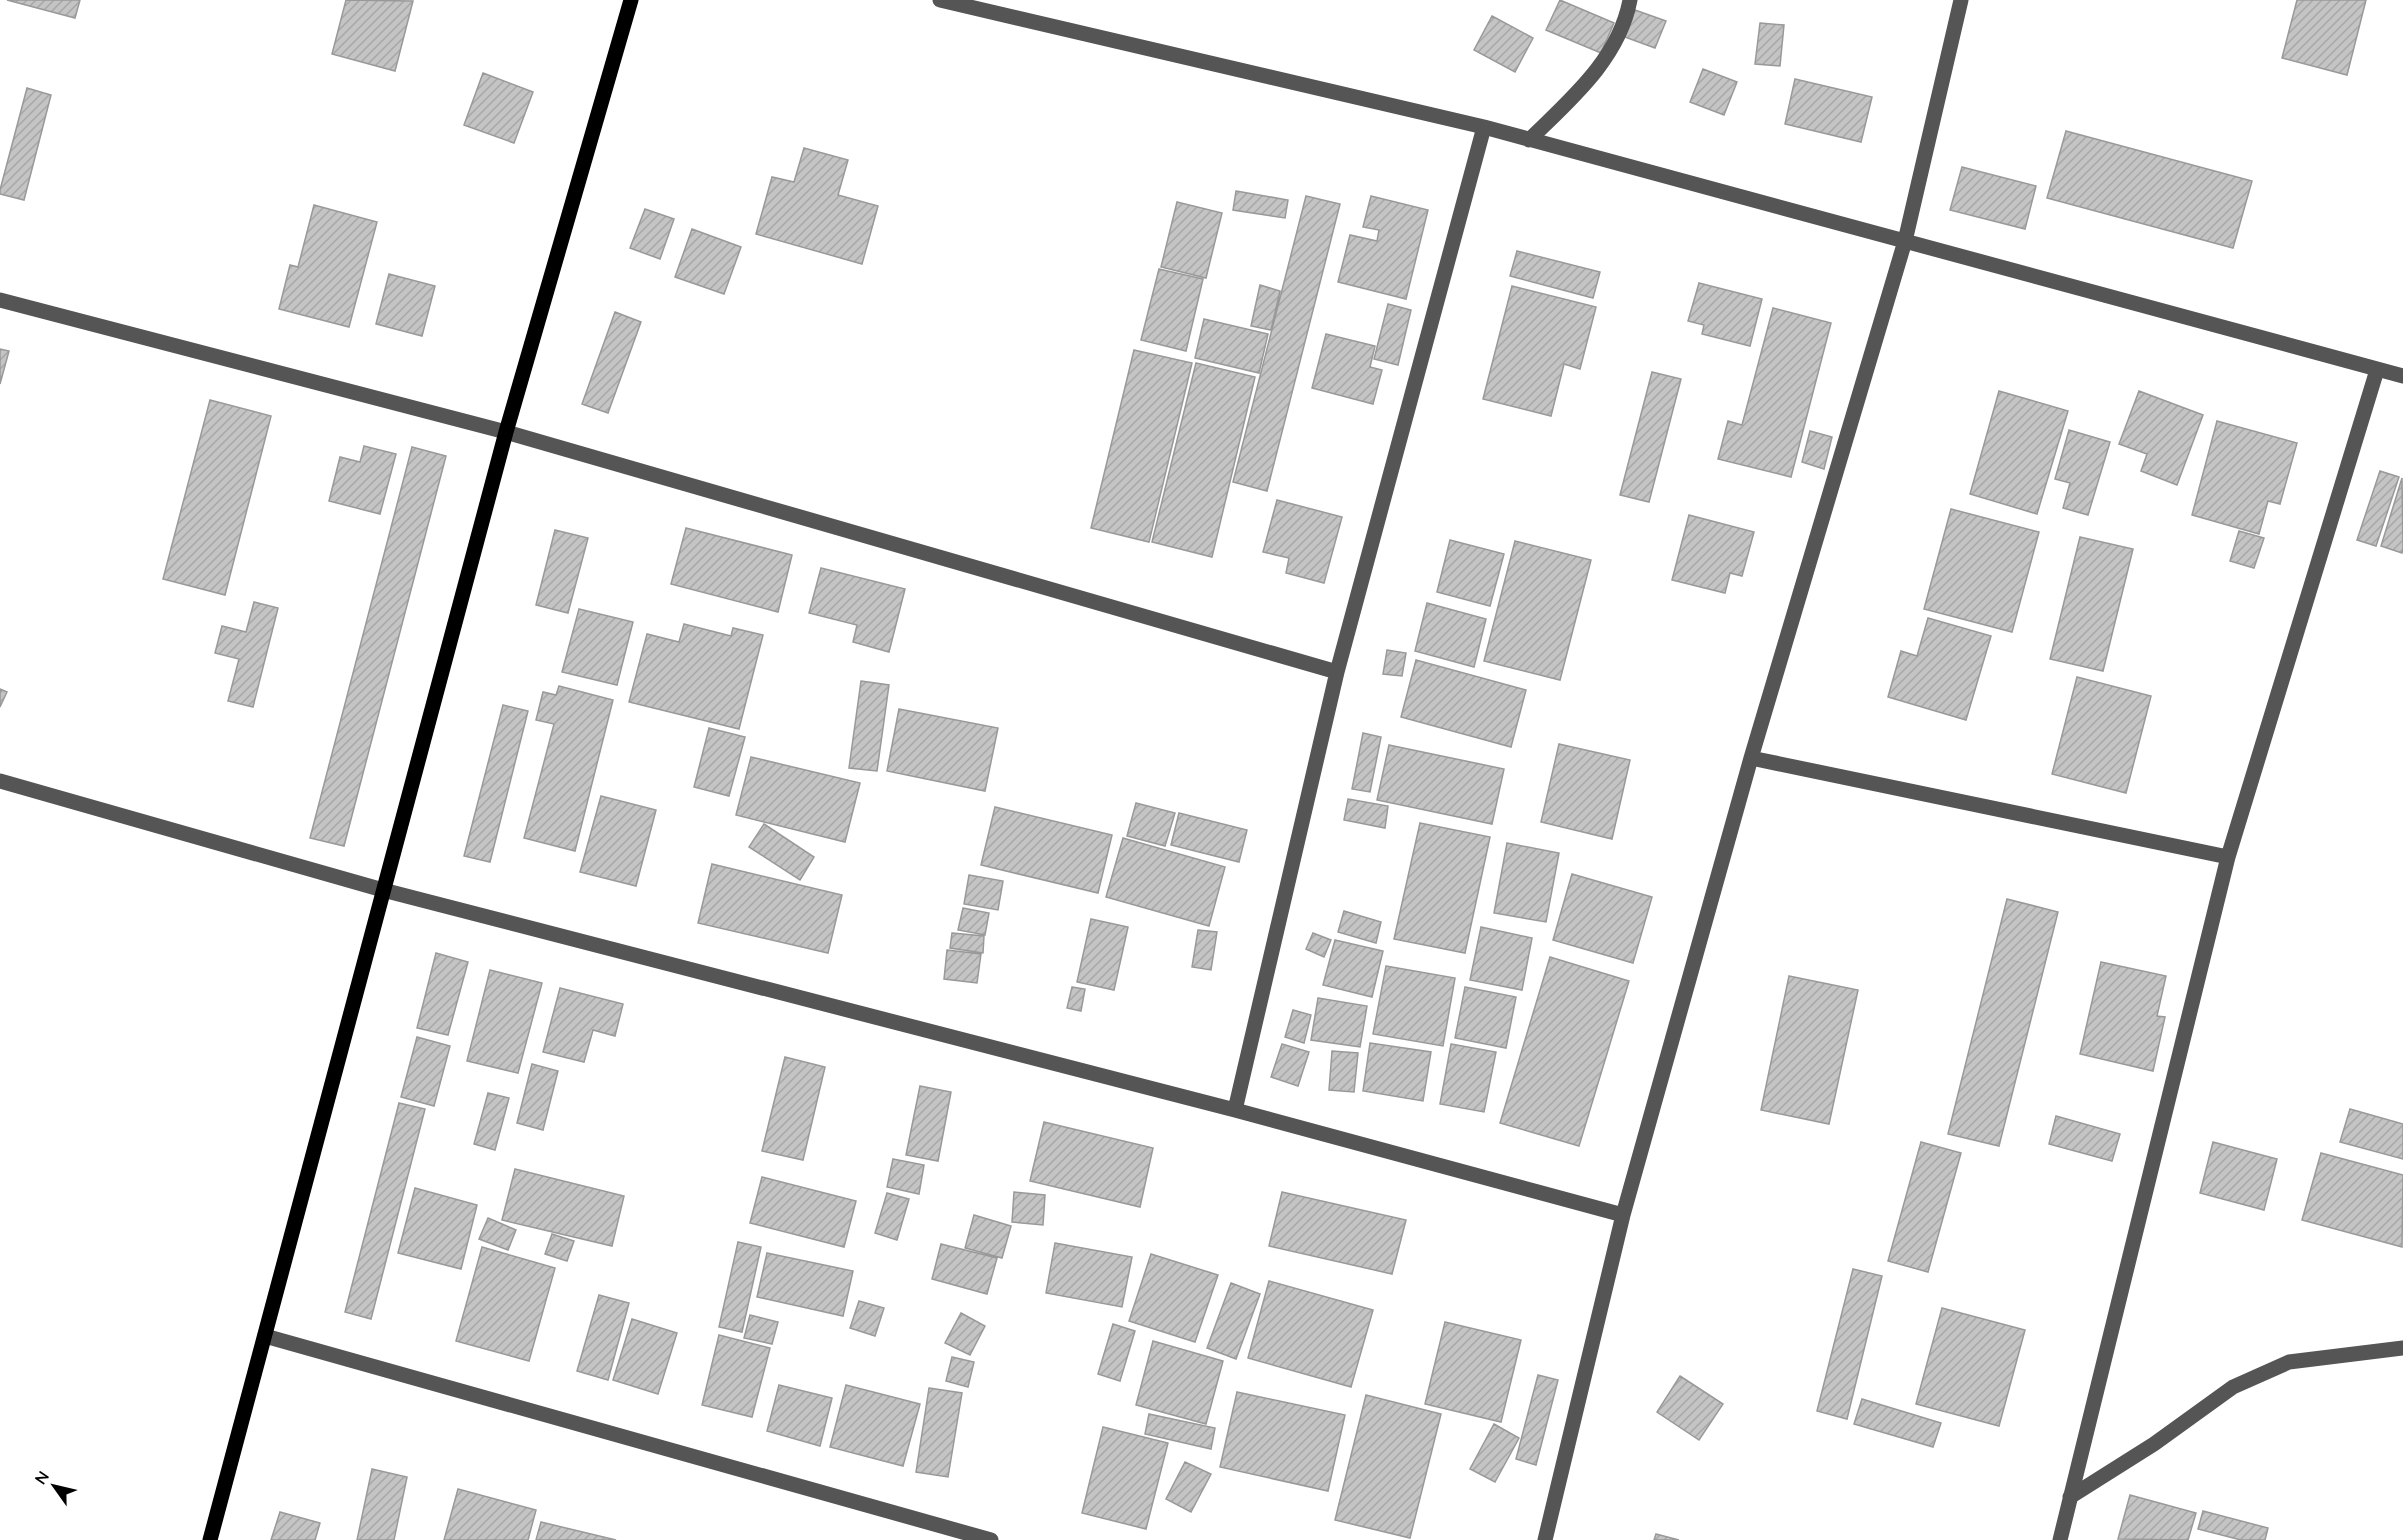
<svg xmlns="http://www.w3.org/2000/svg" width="2403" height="1540" viewBox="0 0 2403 1540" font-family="Quicksand,sans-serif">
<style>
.building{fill:url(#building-hatch);stroke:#999;stroke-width:1.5}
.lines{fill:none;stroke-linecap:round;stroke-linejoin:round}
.minor{stroke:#555;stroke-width:15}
.major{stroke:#000;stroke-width:15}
</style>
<defs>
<pattern id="building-hatch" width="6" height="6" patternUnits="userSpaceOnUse" patternTransform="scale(1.5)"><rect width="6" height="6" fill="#c4c4c4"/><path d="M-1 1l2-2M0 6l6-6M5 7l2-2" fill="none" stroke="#a7a7a7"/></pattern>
</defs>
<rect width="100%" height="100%" fill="#fff"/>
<path class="building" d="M7 0H80L75 18Z
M346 0 413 1 395 71 332 54Z
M1560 0 1614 23 1601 53 1546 30Z
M2297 0H2366L2347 75 2282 58Z
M1635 10 1666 21 1655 48 1625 37Z
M1492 16 1533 38 1515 72 1474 50Z
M1760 23 1784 25 1780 66 1755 64Z
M1703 69 1737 82 1724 115 1690 102Z
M483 73 533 92 514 143 464 125Z
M1795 79 1872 97 1861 142 1785 124Z
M27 88 51 95 24 200 0 194V190Z
M2066 131 2252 181 2233 248 2047 198Z
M804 148 848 160 838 195 878 206 862 264 756 234 772 177 794 182Z
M1962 167 2036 186 2025 229 1950 210Z
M1236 191 1288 200 1285 218 1233 210Z
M1306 196 1340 204 1267 491 1233 482Z
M1371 196 1428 210 1406 299 1338 282 1350 235 1377 241 1379 230 1363 227Z
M1177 202 1222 213 1206 278 1161 267Z
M314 205 377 222 349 327 279 309 290 265 298 267Z
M645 209 674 219 660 259 630 248Z
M692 229 741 247 724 294 675 277Z
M1517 251 1600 272 1593 298 1510 276Z
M1159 269 1203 279 1186 351 1141 340Z
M389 274 435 286 422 336 376 324Z
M1699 283 1762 299 1750 346 1702 334 1704 325 1688 321Z
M1260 285 1280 291 1271 330 1251 326Z
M1512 286 1596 307 1580 369 1564 364 1551 416 1483 399Z
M1388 304 1411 310 1398 365 1374 359Z
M1773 308 1831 323 1791 477 1718 459 1728 421 1742 425Z
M615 312 641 322 608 413 582 404Z
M1204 319 1268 334 1259 373 1195 358Z
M1326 334 1375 346 1370 367 1382 370 1373 404 1312 388Z
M0 349 9 351 0 384Z
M1134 350 1192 363 1149 542 1091 528Z
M1196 363 1255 377 1212 557 1152 542Z
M1652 372 1681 379 1649 502 1620 495Z
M1999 391 2068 411 2037 514 1970 494Z
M2139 391 2203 415 2177 485 2141 471 2147 454 2119 444Z
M210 400 271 416 225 595 163 579Z
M2217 421 2297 443 2280 504 2268 501 2259 534 2192 515Z
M2069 430 2110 442 2088 515 2063 508 2070 483 2055 479Z
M1810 431 1832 437 1824 469 1802 462Z
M364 446 396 454 380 514 329 501 340 457 360 462Z
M412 447 446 456 344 846 310 838Z
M2380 471 2399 477 2376 546 2357 540Z
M2402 478 2403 549 2402 553 2381 546Z
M1277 500 1342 517 1324 583 1286 573 1289 558 1263 552Z
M1951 509 2039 532 2012 632 1924 609Z
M1689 515 1754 532 1742 576 1730 573 1725 593 1672 580Z
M686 528 792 555 778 612 671 584Z
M555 530 588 538 568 613 536 605Z
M2239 531 2264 538 2254 568 2230 561Z
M2080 537 2133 549 2103 671 2050 659Z
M1450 540 1504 554 1490 606 1437 592Z
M1515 541 1591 560 1560 680 1484 661Z
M821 568 905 589 889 652 853 642 857 625 809 613Z
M254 602 278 608 253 707 228 701 239 659 215 653 222 626 246 632Z
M1427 603 1486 619 1474 667 1415 651Z
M579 609 633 622 617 685 562 672Z
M1928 618 1991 636 1966 720 1888 697 1901 651 1917 656Z
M684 624 731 636 733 628 763 635 739 729 629 702 647 634 679 642Z
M1387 650 1406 653 1402 676 1383 674Z
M1416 660 1526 690 1511 747 1401 717Z
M2077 677 2151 696 2126 793 2052 774Z
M861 681 889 685 877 771 849 768Z
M559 686 613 700 575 851 524 838 554 724 536 720 543 692 556 695Z
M0 689 7 692 0 707Z
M503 705 528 711 490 862 464 856Z
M899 709 998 728 985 791 887 771Z
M709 728 745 737 729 796 694 787Z
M1363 733 1381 737 1370 792 1352 789Z
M1559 744 1630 760 1612 839 1541 822Z
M1389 745 1504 769 1492 824 1377 800Z
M751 757 860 783 845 842 736 815Z
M601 796 656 810 636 886 580 872Z
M1348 799 1388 806 1385 828 1344 820Z
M1136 803 1175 813 1165 846 1127 836Z
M995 807 1112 835 1098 893 981 865Z
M1179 813 1247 830 1239 862 1171 845Z
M1420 823 1490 837 1465 953 1394 939Z
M764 824 814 857 800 880 749 847Z
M1123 838 1225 867 1209 926 1106 897Z
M1507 843 1559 853 1546 922 1494 913Z
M712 864 842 895 828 953 698 923Z
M1572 874 1652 897 1633 963 1553 940Z
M969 875 1003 881 998 910 964 904Z
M2007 899 2058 912 1999 1146 1948 1134Z
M963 908 989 913 985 935 958 930Z
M1344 911 1381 922 1376 943 1338 932Z
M1091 919 1128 927 1114 990 1077 982Z
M1481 927 1532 938 1522 990 1470 980Z
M1198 930 1217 932 1211 970 1192 967Z
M952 933 984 936 983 953 950 948Z
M1313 933 1331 940 1324 957 1306 949Z
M1335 940 1383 951 1372 997 1323 985Z
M947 950 981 954 977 983 944 979Z
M436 953 468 962 448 1035 417 1028Z
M1550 957 1629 981 1579 1146 1500 1123Z
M2101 962 2166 976 2157 1016 2165 1017 2153 1071 2080 1054Z
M1386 966 1455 978 1443 1046 1373 1034Z
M490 970 542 983 518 1073 467 1061Z
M1789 976 1858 990 1829 1124 1761 1110Z
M1072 987 1085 989 1081 1011 1067 1008Z
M1465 987 1516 997 1506 1048 1455 1038Z
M560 988 623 1004 615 1036 593 1030 584 1062 543 1052Z
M1318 998 1367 1006 1360 1047 1311 1040Z
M1293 1010 1311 1015 1304 1043 1285 1037Z
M417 1037 450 1046 434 1106 401 1097Z
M1370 1043 1431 1052 1423 1101 1363 1091Z
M1282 1044 1309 1052 1298 1086 1271 1077Z
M1451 1044 1496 1052 1484 1112 1440 1104Z
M1332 1051 1358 1053 1354 1092 1329 1090Z
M785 1057 825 1067 803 1160 762 1151Z
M532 1064 558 1071 543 1130 517 1123Z
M920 1086 951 1092 938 1161 906 1155Z
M488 1093 509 1098 495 1150 474 1144Z
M399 1103 425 1109 371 1319 345 1312Z
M2350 1109 2403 1124V1159L2340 1142Z
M2056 1116 2120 1134 2112 1161 2049 1144Z
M1044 1122 1153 1148 1140 1207 1030 1181Z
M1921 1142 1961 1153 1928 1272 1888 1261Z
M2213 1142 2277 1159 2264 1210 2200 1193Z
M2321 1153 2403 1175 2402 1247 2302 1220Z
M893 1159 924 1165 919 1194 887 1187Z
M515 1169 624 1196 612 1246 502 1220Z
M762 1177 856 1201 844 1247 750 1223Z
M415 1188 477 1205 461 1269 398 1253Z
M1014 1192 1045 1195 1043 1225 1012 1222Z
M1282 1192 1406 1220 1392 1274 1269 1246Z
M887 1193 909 1199 897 1240 875 1233Z
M974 1215 1011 1226 1002 1258 965 1248Z
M488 1218 516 1230 508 1250 479 1239Z
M552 1234 574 1241 567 1261 545 1254Z
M738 1242 761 1247 742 1332 719 1327Z
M1055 1243 1132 1257 1122 1307 1046 1293Z
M941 1244 997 1258 987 1294 932 1279Z
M482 1247 555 1268 529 1361 456 1341Z
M767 1253 853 1271 843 1316 757 1297Z
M1151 1254 1218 1275 1195 1342 1129 1321Z
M1853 1269 1882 1276 1847 1419 1817 1411Z
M1269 1281 1373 1310 1351 1387 1248 1358Z
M1231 1283 1260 1294 1236 1359 1207 1348Z
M599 1295 629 1303 608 1380 577 1371Z
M859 1301 884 1308 875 1336 850 1328Z
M1942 1308 2025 1330 1999 1426 1916 1404Z
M961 1313 985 1326 970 1355 945 1343Z
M750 1315 778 1322 772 1344 744 1338Z
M632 1319 677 1333 658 1394 613 1380Z
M1445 1322 1521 1340 1501 1422 1425 1404Z
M1113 1324 1135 1331 1120 1381 1098 1374Z
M719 1335 770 1348 752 1417 702 1405Z
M1153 1341 1223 1361 1206 1424 1136 1405Z
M952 1357 974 1362 968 1387 946 1381Z
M1538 1375 1558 1380 1536 1465 1516 1459Z
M1680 1376 1723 1404 1699 1440 1657 1412Z
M779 1385 832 1398 820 1446 767 1431Z
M846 1385 920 1404 903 1466 830 1447Z
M929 1388 962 1393 948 1477 916 1472Z
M1237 1392 1345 1415 1328 1491 1220 1467Z
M1366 1395 1441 1414 1410 1538 1335 1520Z
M1862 1399 1941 1423 1933 1447 1854 1424Z
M1149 1414 1215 1428 1211 1449 1145 1434Z
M1494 1424 1519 1438 1495 1482 1470 1469Z
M1103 1427 1168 1443 1146 1529 1082 1513Z
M1185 1462 1211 1474 1191 1512 1166 1499Z
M372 1469 407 1477 394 1540H357Z
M458 1489 536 1510 528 1540H444Z
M2130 1495 2196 1513 2188 1540 2118 1539Z
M2203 1511 2268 1528 2265 1540H2241L2198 1529Z
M280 1512 320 1523 315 1540H271Z
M541 1522 616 1540H536Z
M1656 1534 1679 1540H1654Z"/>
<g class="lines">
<path class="minor" d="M940 0 1484 127 2403 376
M1529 140C1570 100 1619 59 1630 0
M0 300 506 432 1337 672
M1751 758 2228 857
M0 781 383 890 1235 1110 1623 1215
M1235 1110 1337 672 1484 127
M265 1336 991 1540
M2070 1497 2154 1444 2233 1387 2289 1362 2403 1348
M1545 1540 1623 1215 1751 758 1905 241 1961 0
M2060 1540 2228 857 2377 370"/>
<path class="major" d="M210 1540 506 432 631 0"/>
</g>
<g transform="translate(54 1486) rotate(304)" stroke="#ffffff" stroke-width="4.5" paint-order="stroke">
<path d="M0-4.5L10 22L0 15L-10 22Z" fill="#000000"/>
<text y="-9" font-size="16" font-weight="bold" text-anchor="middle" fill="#000000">N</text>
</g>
</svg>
